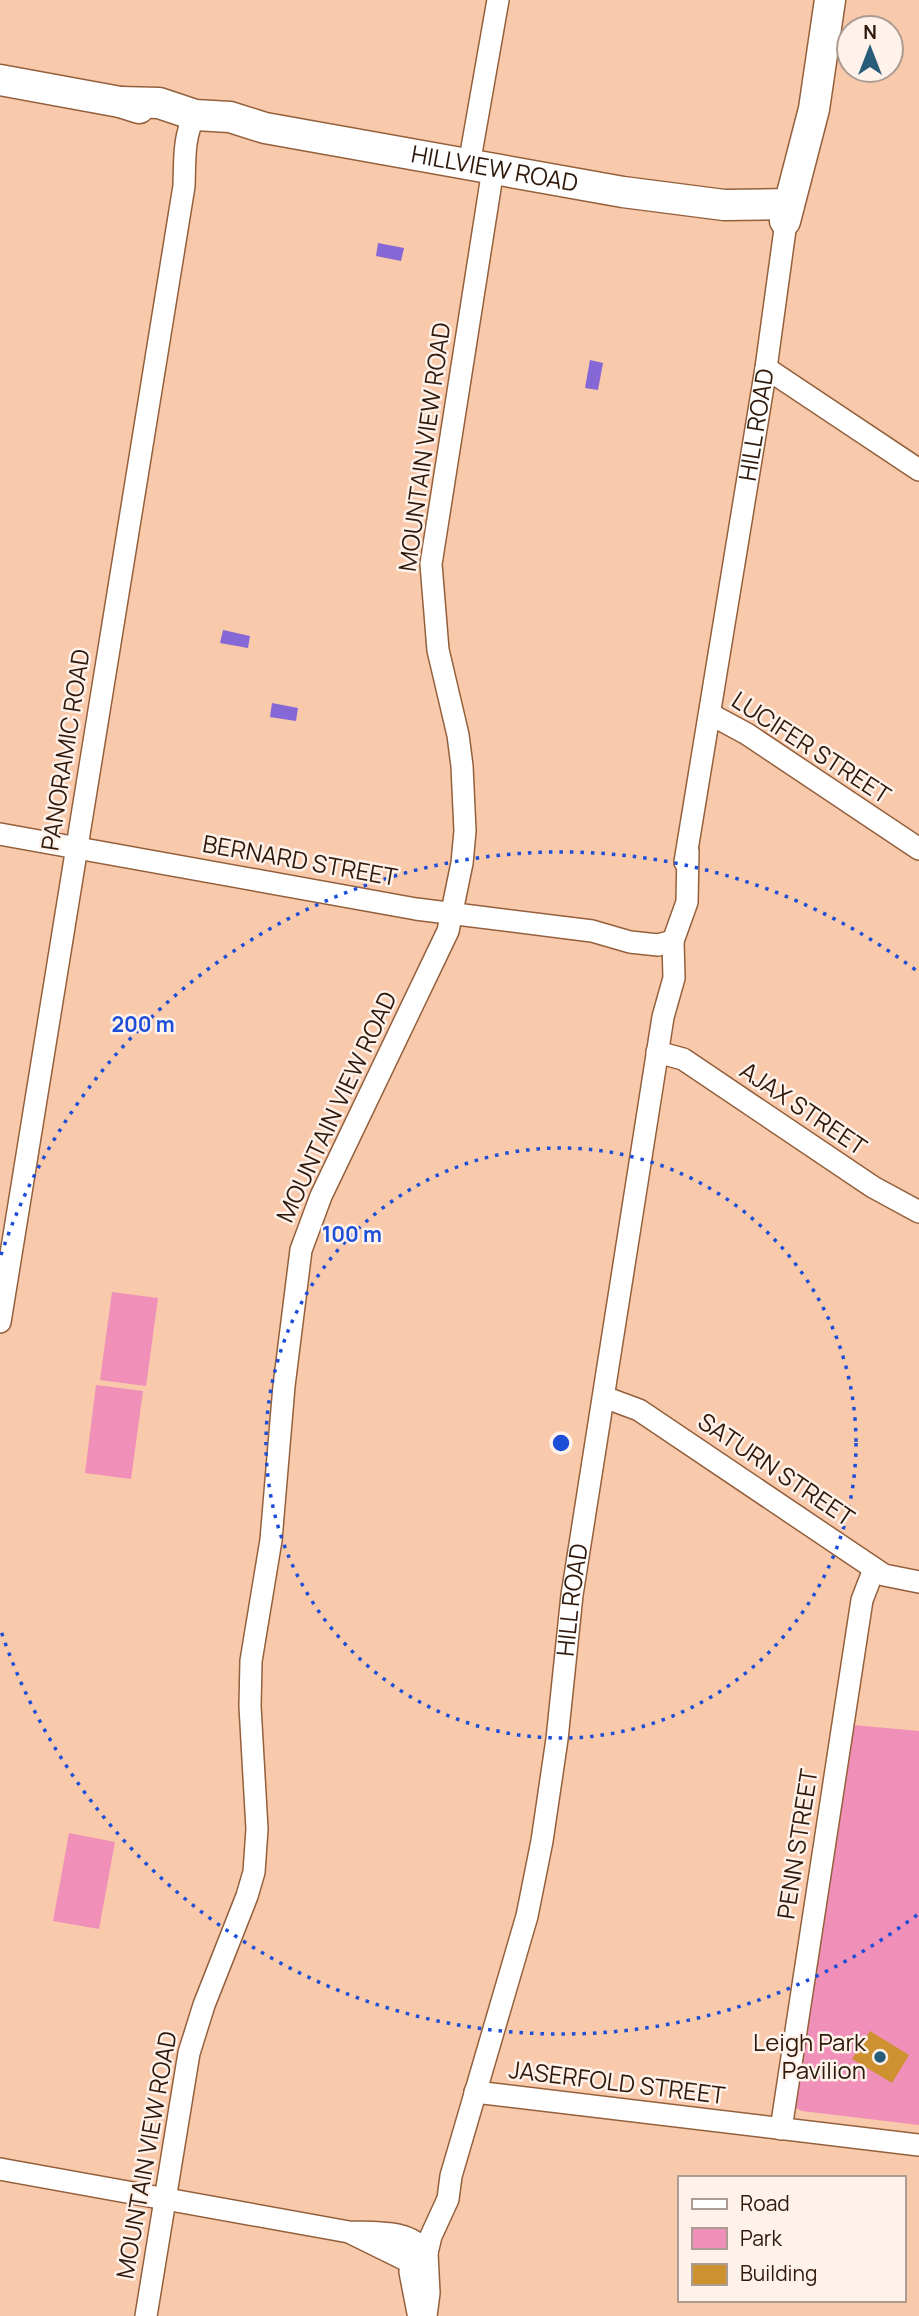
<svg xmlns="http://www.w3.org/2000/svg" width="919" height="2316" viewBox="0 0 919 2316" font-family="Manrope,sans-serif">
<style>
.green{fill:#f08fb8}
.water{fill:#8667d6}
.building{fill:#ce9130}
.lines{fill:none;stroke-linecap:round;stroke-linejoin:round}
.street-casing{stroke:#94603c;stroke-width:24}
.secondary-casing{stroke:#94603c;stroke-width:33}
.street{stroke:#fff;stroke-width:21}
.secondary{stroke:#fff;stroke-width:30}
.ring{fill:none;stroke:#1d4ed8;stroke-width:3.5;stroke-dasharray:3.5 7}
.poi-dot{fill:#285d79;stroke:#fff2eb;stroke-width:2.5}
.labels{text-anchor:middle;stroke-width:5;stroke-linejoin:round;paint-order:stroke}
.street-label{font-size:24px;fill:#2f190b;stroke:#fff2eb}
.poi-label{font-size:24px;fill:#2f190b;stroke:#fff2eb;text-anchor:end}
.centre{fill:#1d4ed8;stroke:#fff2eb;stroke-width:3.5}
.ring-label{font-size:21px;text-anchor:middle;font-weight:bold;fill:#1d4ed8;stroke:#fff2eb;stroke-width:5;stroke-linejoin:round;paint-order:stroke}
</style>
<rect width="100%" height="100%" fill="#f8c9ab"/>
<path class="green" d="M112 1292 158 1298 146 1386 100 1380Z
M96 1385 143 1391 131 1479 85 1473Z
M853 1725 919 1731V2125L802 2111 796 2108Z
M69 1833 115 1842 99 1929 53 1921Z"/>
<path class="water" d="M378 243 404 248 401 261 376 256Z
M590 360 603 363 598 390 585 388Z
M223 630 250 636 248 648 220 643Z
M272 703 298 708 296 721 270 717Z"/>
<path class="building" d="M870 2031 909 2055 892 2083 852 2059Z"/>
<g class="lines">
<defs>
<g id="street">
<path d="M469 165 498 0"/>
<path d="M766 368 919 470"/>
<path d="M710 714 747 734 919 849"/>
<path d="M0 834 416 909 592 931 630 942 658 945 673 941"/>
<path id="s1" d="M685 862 766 368 786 222"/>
<path d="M657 1052 683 1059 873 1187 919 1212"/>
<path d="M0 1322 184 186C185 161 183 137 195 115"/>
<path d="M604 1397 639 1410 884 1575 919 1582"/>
<path d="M475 2092 919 2145"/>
<path d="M781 2129 862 1600 874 1569"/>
<path d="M0 2169 349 2232C376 2233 409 2229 427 2253L419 2261 410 2262 349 2232"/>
<path d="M412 2248 410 2272 418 2313"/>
<path d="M146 2316 189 2053 204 2005 247 1896 254 1872 257 1829 250 1706 251 1661 271 1540 284 1386 301 1250 321 1196 448 931 462 863 465 831 462 766 458 735 438 650 431 564 493 169"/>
<path id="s2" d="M426 2316 429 2293 427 2253 431 2236 448 2199 451 2176 527 1916 542 1841 557 1739 572 1595 663 1017 674 978 673 941 687 902 688 851"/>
</g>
<g id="secondary">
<path d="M0 80 120 102 139 108"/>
<path id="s3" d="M120 102 159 103 195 115 230 117 265 128 623 192 724 205 789 204"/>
<path d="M785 221 814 109 830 0"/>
</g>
</defs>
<use href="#street" class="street-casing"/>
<use href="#secondary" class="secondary-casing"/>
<use href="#street" class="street"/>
<use href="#secondary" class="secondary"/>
</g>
<g class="ring">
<circle cx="561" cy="1443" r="295"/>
<path d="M917 1915A591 591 0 0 1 1 1631M1 1255A591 591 0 0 1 917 971"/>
</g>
<circle class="poi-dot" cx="880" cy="2057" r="7"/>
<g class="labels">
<g class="street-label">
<text dy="8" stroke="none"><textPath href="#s3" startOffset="382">HILLVIEW ROAD</textPath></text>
<text dy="8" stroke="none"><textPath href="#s1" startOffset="443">HILL ROAD</textPath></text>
<text transform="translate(425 447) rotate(-82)" y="8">MOUNTAIN VIEW ROAD</text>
<text transform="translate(811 748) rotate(33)" y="8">LUCIFER STREET</text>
<text transform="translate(66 750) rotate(-81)" y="8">PANORAMIC ROAD</text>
<text transform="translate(300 861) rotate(10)" y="8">BERNARD STREET</text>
<text transform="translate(337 1107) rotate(-65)" y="8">MOUNTAIN VIEW ROAD</text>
<text transform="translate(803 1109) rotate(34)" y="8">AJAX STREET</text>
<text transform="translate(776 1470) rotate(34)" y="8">SATURN STREET</text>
<text dy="8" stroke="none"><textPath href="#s2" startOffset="735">HILL ROAD</textPath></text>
<text transform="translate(798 1844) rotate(-81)" y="8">PENN STREET</text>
<text transform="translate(617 2083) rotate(7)" y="8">JASERFOLD STREET</text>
<text transform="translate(147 2155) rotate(-80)" y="8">MOUNTAIN VIEW ROAD</text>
</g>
<g class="poi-label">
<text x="866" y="2051">Leigh Park<tspan x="866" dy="28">Pavilion</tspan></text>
</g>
</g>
<circle cx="561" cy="1443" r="10" class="centre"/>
<g class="ring-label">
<text x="143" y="1032">200 m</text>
<text x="352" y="1242">100 m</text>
</g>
<rect x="678" y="2176" width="228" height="126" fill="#fff2eb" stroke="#ac9b91" stroke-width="2"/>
<rect x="692" y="2199" width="35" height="10" fill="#ffffff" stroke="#ac9b91" stroke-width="2"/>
<text x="740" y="2211" font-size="21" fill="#2f190b">Road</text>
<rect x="692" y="2228" width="35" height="21" fill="#f08fb8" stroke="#ac9b91" stroke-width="2"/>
<text x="740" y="2246" font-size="21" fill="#2f190b">Park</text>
<rect x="692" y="2264" width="35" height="21" fill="#ce9130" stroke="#ac9b91" stroke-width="2"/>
<text x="740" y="2281" font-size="21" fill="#2f190b">Building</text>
<g transform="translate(870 49)"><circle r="33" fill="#fff2eb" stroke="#ac9b91" stroke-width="2"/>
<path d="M0-5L12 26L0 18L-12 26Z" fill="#285d79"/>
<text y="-10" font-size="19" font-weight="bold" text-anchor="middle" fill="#2f190b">N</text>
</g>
</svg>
